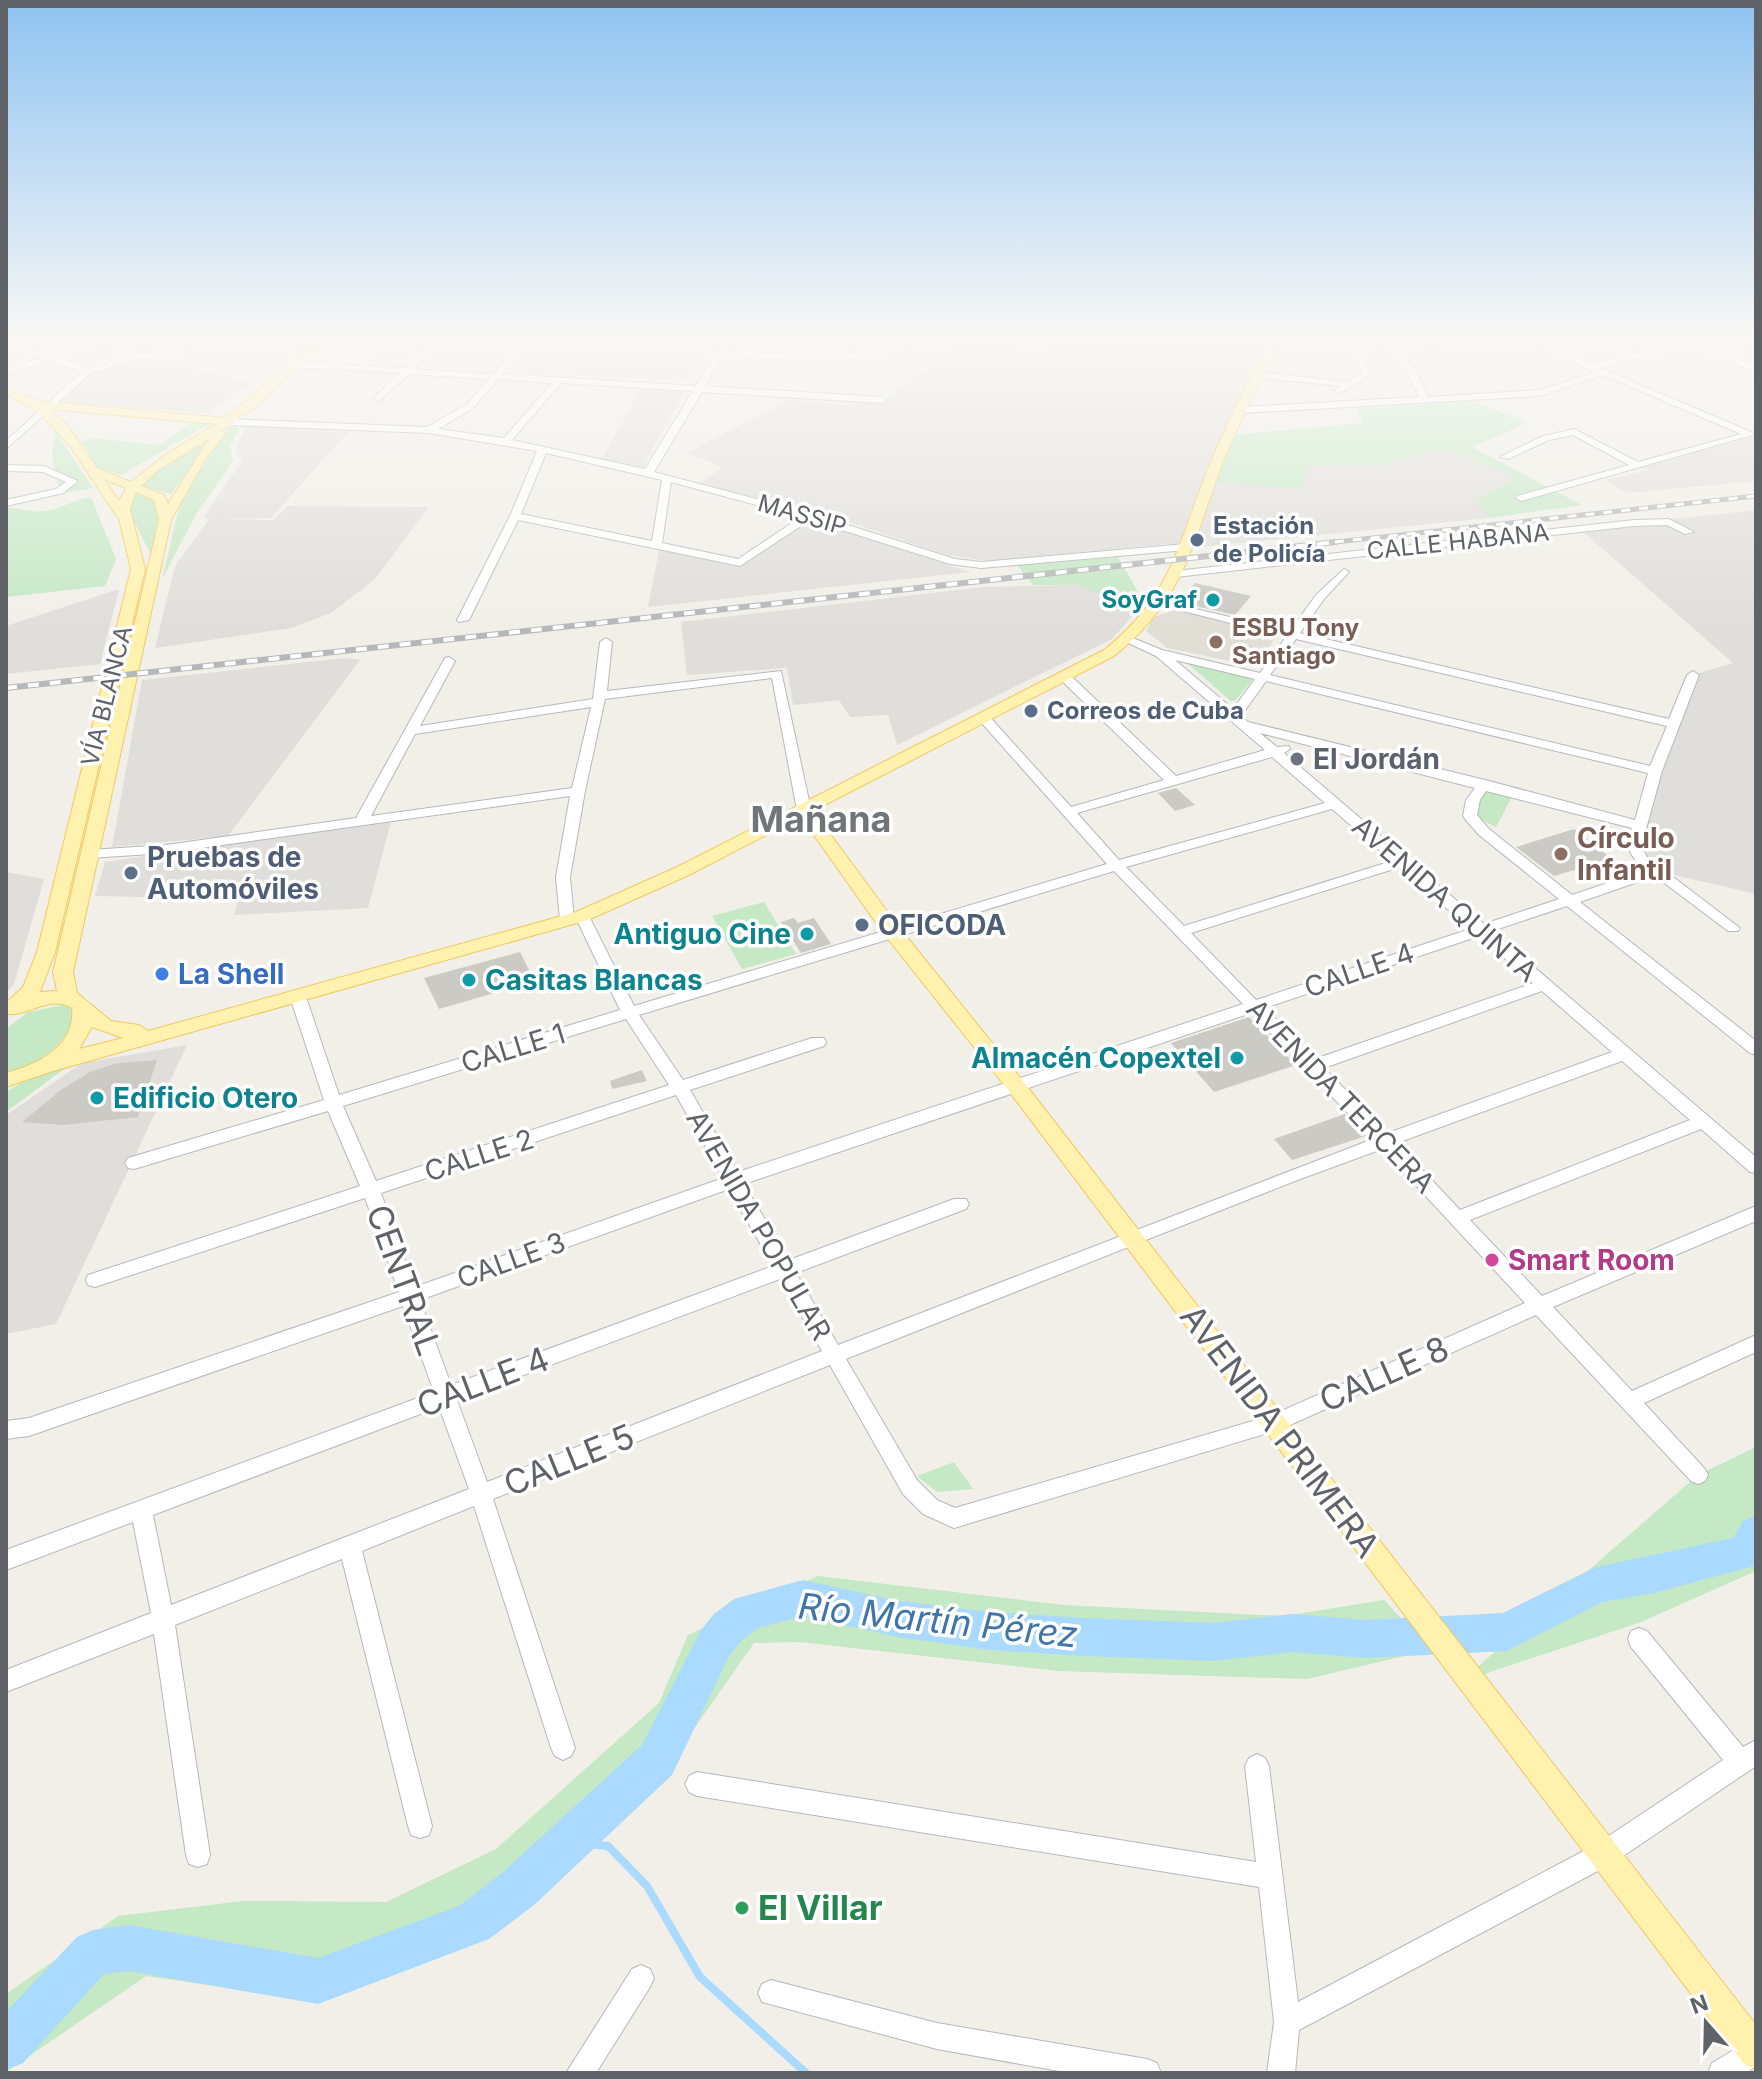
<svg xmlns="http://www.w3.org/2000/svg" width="1762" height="2079" viewBox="0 0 1762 2079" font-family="Inter,sans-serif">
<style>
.commercial{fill:#fef7e0}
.industrial{fill:#e0deda}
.education{fill:#e1ded6}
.green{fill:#c5e8c5}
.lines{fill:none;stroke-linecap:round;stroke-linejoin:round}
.stream-far1{stroke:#aadaff;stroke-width:3}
.stream{stroke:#aadaff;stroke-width:8}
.river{fill:#aadaff;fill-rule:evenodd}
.building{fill:#cccac5}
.minor-casing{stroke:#b5b8bc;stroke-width:2}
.major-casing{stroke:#f2c960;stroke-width:2}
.minor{fill:#fff;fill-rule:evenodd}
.major{fill:#fff2af;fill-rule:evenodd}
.rail-far1-casing{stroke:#b6b7b8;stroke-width:5}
.rail-casing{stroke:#b6b7b8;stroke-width:6}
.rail-far1{stroke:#fff;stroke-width:3;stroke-dasharray:9;stroke-linecap:butt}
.rail{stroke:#fff;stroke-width:4;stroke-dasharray:11;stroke-linecap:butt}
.service-dot{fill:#5c6f8a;stroke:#fff;stroke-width:3}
.culture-dot{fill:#0f9aa8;stroke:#fff;stroke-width:3}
.education-dot{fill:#8d6e63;stroke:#fff;stroke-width:3}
.worship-dot{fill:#6b7280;stroke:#fff;stroke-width:3}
.shop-dot{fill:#3f7fe0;stroke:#fff;stroke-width:3}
.hotel-dot{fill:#d1479c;stroke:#fff;stroke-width:3}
.leisure-dot{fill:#2e9e5b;stroke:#fff;stroke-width:3}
.labels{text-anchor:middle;stroke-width:7;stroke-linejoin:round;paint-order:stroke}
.far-street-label{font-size:24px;fill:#5f6368;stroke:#fff}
.far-service-label{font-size:24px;font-weight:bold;fill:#4e5e75;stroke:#fff;text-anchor:start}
.far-culture-label{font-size:24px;font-weight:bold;fill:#0d838f;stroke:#fff;text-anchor:end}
.far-education-label{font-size:24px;font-weight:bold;fill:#785e54;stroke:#fff;text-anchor:start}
.worship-label{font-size:28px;font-weight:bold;fill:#5b616d;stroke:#fff;text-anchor:start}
.education-label{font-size:28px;font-weight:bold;fill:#785e54;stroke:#fff;text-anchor:start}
.service-label{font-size:28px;font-weight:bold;fill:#4e5e75;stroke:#fff;text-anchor:start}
.street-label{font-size:28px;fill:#5f6368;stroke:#fff}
.culture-label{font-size:28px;font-weight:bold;fill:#0d838f;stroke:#fff;text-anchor:end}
.shop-label{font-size:28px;font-weight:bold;fill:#366cbe;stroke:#fff;text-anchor:start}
.hotel-label{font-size:28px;font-weight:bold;fill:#b23c85;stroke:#fff;text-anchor:start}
.near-street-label{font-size:34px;fill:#5f6368;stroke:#fff}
.near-leisure-label{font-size:34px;font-weight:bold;fill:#27864d;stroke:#fff;text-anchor:start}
.district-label{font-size:36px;font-weight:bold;fill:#70757a;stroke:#fff}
.near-water-label{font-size:36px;font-style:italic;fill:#4174aa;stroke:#fff}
</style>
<rect width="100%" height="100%" fill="#f1efe8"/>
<path class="commercial" d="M331 337H396L365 366 303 361Z
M737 337H811L803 355 729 352Z"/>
<path class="industrial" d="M1062 337H1275L1230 435 1219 478 1215 481 1303 489 1306 466 1377 465 1424 453 1456 452 1517 478 1476 501 1489 518 1191 548 1168 544 989 561 947 555 842 520 699 484 723 467 687 453 789 400 847 405 861 399 882 400 974 338 1042 350Z
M532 346 702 356 689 381 511 372Z
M140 356 252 383 206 413 62 403 87 376Z
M643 386 686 389 643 467 602 459Z
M246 426 348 432 271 518 214 519 274 520 287 506 429 507 375 579 331 613 291 628 155 648 175 566 209 519 203 518 242 461 236 454 237 446Z
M1756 436V481L1627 493 1605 480 1649 470 1645 467Z
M1756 510V894L1657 871 1634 847 1693 675 1733 663 1580 529Z
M810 520 970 572 648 607 659 550 740 567Z
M1077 585 1138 610 1112 639 897 745 888 715 850 717 839 700 793 705 787 668 687 675 681 622 984 587Z
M119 589 100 664 6 674V626Z
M345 658 360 660 228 836 112 847 142 680Z
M361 822H391L368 908 234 915 239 899 95 896 105 862Z
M6 872 44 879 14 984 6 993Z
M187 1045 56 1324 6 1334V1115L82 1063Z"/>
<path class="education" d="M1174 610 1271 633 1276 637 1255 666 1167 648 1146 631 1154 617Z"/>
<path class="green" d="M113 337H222L188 348 170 343 138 347Z
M1471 401 1528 423 1472 447 1582 505 1489 518 1475 501 1516 478 1456 452 1424 453 1377 465 1307 466 1303 489 1214 482 1219 478 1230 435 1363 423 1356 409Z
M194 420 212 422 121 475 97 467 82 442 92 438 160 445Z
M56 427 63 443 93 488 60 494 52 456Z
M229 427H240L230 446 233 461 195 516 162 579 181 499Z
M207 444 171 494 142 486C155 468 185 448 207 444Z
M137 491 156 498 159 514 151 555 129 511Z
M91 497 116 559 105 586 6 597V508C17 507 22 510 32 511 53 515 72 499 91 497Z
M1118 557 1145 604 1138 610 1077 585H1033L1017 565Z
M1186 662 1253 677V679L1236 700 1231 701Z
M1484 787 1513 795 1496 827 1472 815Z
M764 902 796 954 742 969 712 916Z
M63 1005 70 1008 75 1018C62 1049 38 1064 6 1075V1029L28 1012Z
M80 1057 6 1112V1092L41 1071Z
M1756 1447V1571L1641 1622 1484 1674 1467 1676 1698 1475Z
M954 1462 973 1489 937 1492 917 1476Z
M818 1576 1064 1605 1284 1616 1384 1600 1430 1650 1307 1679 1058 1671 800 1642 754 1643 684 1743 667 1777 530 1896 277 1995 146 1976 6 2072V1994L118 1916 243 1901 386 1902 496 1849 659 1703 688 1635Z"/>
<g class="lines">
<path class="stream-far1" d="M98 337 105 348"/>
<path class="stream" d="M571 1842 608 1846 647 1886 700 1977 806 2073"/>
<path class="river" d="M1756 1516 1754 1566 1654 1593 1602 1602 1507 1651 1366 1658 1292 1652 1214 1661 1085 1656 990 1650 898 1637 803 1616 758 1628 742 1640 729 1656 672 1775 534 1905 489 1939 318 2004 129 1971 104 1974 23 2063 6 2070V2012L77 1937 93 1930 129 1925 318 1958 459 1906 502 1873 642 1745 701 1630 714 1614 734 1599 803 1580 898 1601 990 1612 1085 1618 1214 1623 1292 1614 1366 1620 1503 1613 1596 1567 1733 1538 1743 1521Z"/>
</g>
<path class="building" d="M1195 583 1251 596 1235 615 1178 602Z
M1176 788 1195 805 1175 811 1158 793Z
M1574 829 1612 859 1554 876 1516 847Z
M794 918 798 923 814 918 831 944 801 953 781 922Z
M520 952 531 974 508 981 512 988 439 1009 424 978Z
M1249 1017 1296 1065 1214 1092 1171 1043Z
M157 1060 138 1117 63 1125 22 1122 62 1089 90 1072 118 1063Z
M642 1070 647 1081 612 1089 610 1081Z
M1345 1114 1366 1136 1292 1160 1274 1139Z"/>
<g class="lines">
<defs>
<path id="minor" d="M6 337H15L31 348 88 368 141 352 180 358 176 361 141 358 91 373 6 449V441L82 372 51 361 6 374V368L42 358 25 352Z
M437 337H446L414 369 493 374 525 337H533L531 340 718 350 726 337H734L726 351 828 356 893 348 897 345 892 337H900L905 345 899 352 828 362 723 356 705 386 882 397 887 400 882 403 702 392 654 472 813 514 955 559 981 562 1186 544 1191 547 1186 550 981 568 950 564 810 520 740 566 518 520 469 620 459 622 457 620 510 516 537 451 429 433 228 425 223 422 228 419 427 427 466 405 489 379 409 374 379 401 374 398 376 396 400 373 293 367 289 364 293 361 405 368ZM527 345 715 355 696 386 502 374ZM498 379 552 383 504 438 438 429 472 409ZM561 383 693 391 645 469 512 440ZM546 453 662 480 652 541 521 514ZM671 482 801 517 738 559 662 543Z
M1245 337H1263L1277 341 1273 344Z
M1369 337C1377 337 1380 340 1388 342 1409 347 1433 337 1454 337L1427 347H1395L1416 370 1428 397 1540 390 1595 372 1517 337H1528L1538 341 1571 337 1546 344 1592 364 1702 337H1715L1695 344 1756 366V372L1686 346 1600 368 1756 434 1521 501 1516 498 1517 496 1629 465 1573 435 1549 440 1508 459 1500 457 1543 436 1574 429 1638 462 1741 434 1603 375 1540 396 1242 413 1237 410 1242 407 1419 397 1403 364Z
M1737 337 1756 340V346L1738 339Z
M1359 355 1363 358 1371 374 1339 394 1334 391 1341 386 1259 378 1255 375 1259 372 1348 382 1362 373 1355 358Z
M6 465 44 466 78 481 63 493 6 506V500L56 489 66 482 43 472 6 471Z
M1669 519 1694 532 1685 534 1667 525 1634 526 1176 577 1171 574 1176 571 1634 520Z
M1344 569 1349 572 1324 599 1300 633 1669 719 1687 675 1693 671 1699 675 1662 771 1641 847 1647 857 1740 928 1738 931H1728L1655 876 1580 902 1756 1041V1055L1750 1053 1567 906 1492 931 1756 1157V1173L1750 1172 1701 1129 1470 1220 1542 1296 1756 1206V1221L1553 1307 1632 1391 1756 1335V1352L1644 1403 1705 1469 1708 1475 1705 1481 1698 1484 1691 1481 1536 1315 1281 1429 954 1528 923 1514 903 1494 830 1365 493 1499 575 1748 571 1756 563 1760 555 1756 551 1748 474 1506 362 1551 432 1826 429 1835 420 1838 411 1835 408 1826 342 1559 175 1625 210 1855 207 1864 198 1867 189 1864 186 1855 154 1634 6 1692V1670L151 1613 133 1522 6 1570V1550L434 1392 403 1306 29 1436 6 1439V1421L29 1418 399 1292 365 1198 95 1287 88 1285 86 1280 88 1275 360 1186 328 1111 134 1169 128 1168 125 1163 128 1158 324 1100 290 997 293 993 298 992 306 997 339 1095 620 1010 575 916 577 913H587L589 916 634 1006 1107 864 979 720V714H987L1071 807 1164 780 1060 679V673H1068L1176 776 1265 750 1156 656 1122 640 1128 636 1162 650 1260 673 1286 637 1155 604 1161 601 1290 631 1316 595ZM1296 639 1667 726 1650 766 1270 675ZM1175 660 1255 679 1233 709ZM1266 681 1648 773 1635 820 1489 781 1248 722 1241 716ZM1260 733 1475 788 1466 800 1463 816 1465 819 1479 835 1559 899 1484 924 1284 753 1290 749 1289 746 1277 747ZM1272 757 1325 803 1119 860 1077 813ZM1486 791 1632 828 1627 847 1637 863 1646 870 1572 895 1489 829 1477 815 1480 800ZM1332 809 1392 861 1184 926 1126 867ZM1400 867 1470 929 1256 1000 1191 933ZM1114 871 1243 1004 738 1172 690 1090 824 1046 826 1042 824 1038H812L683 1080 639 1015ZM1479 936 1533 983 1315 1059 1265 1008ZM1542 991 1612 1052 1388 1133 1324 1068ZM1251 1013 1373 1139 838 1345 796 1273 966 1209 969 1204 966 1199H954L789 1260 744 1184ZM626 1019 669 1085 376 1181 343 1106ZM1622 1061 1690 1120 1460 1210 1397 1143ZM676 1095 723 1178 415 1287 381 1193ZM1382 1149 1525 1303 1270 1416 955 1508 937 1500 917 1480 846 1359 1295 1181ZM729 1189 773 1266 451 1385 420 1300ZM780 1279 822 1351 487 1482 457 1400ZM439 1407 469 1489 171 1605 153 1515Z
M606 638 612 642 607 691 781 671 811 810 809 813 804 814 797 810 772 678 605 699 585 791 570 877 574 920 567 925 560 920 556 877 570 796 166 853 90 858 83 854 90 850 166 845 356 818 445 658 449 657 455 661 420 726 593 699 600 642ZM591 707 572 788 371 816 415 734Z
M1639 1628 1647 1631 1743 1747 1756 1740V1766L1613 1863 1299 2030 1295 2073H1267L1274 2022 1259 1887 697 1796 689 1792 685 1784 689 1776 697 1772 1256 1862 1245 1766 1249 1758 1257 1754 1265 1758 1269 1766 1298 2002 1595 1845 1723 1760 1631 1647 1628 1639 1631 1631Z
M641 1965 650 1969 654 1978 650 1987 596 2073H566L632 1969Z
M771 1980 937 2023 1147 2059 1157 2063 1161 2073H1070L937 2049 762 2002 758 1993 762 1984Z
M1756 2037V2066L1746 2073H1708L1712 2063Z"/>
<path id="major" d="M319 337H330L257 405 222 431 225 434 206 458 171 520 73 972 77 993 111 1021 139 1025 148 1031 576 912 677 867 1104 650C1177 592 1179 535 1214 455 1231 415 1252 377 1269 337H1279C1264 377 1242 415 1226 455 1192 538 1189 596 1114 656L813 811 898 926 1022 1080 1756 2025V2069L1744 2064 1008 1090 884 934 801 817 689 875 588 920 50 1072 6 1087V1073C38 1064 76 1046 72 1008 50 994 27 1017 6 1014V1003L23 987 37 952 131 569 119 519 70 446 43 416 6 393V386L37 401 226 418ZM49 409 216 424 165 455 131 482 97 468 67 425ZM209 439 168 504 164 495 141 486 158 470ZM104 479 126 488 119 501ZM136 492 154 500 159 520 53 972 57 991 40 992 55 952 145 569 130 509ZM92 1027 123 1038 79 1049Z"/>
</defs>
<use href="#minor" class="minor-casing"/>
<use href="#major" class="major-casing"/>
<use href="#minor" class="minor"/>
<use href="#major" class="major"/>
<defs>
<path id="rail-far1" d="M1317 544 1756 496"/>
<path id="rail" d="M6 688 1336 542"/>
</defs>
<use href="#rail-far1" class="rail-far1-casing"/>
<use href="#rail" class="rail-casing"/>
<use href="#rail-far1" class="rail-far1"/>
<use href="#rail" class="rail"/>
</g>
<linearGradient id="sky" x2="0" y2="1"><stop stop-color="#8fc3f1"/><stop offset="0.54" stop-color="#f9f8f5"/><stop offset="1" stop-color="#f9f8f5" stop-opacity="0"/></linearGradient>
<rect width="1762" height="628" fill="url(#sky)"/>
<g class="service-dot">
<circle cx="1197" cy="540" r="8"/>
<circle cx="1031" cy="711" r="8"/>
<circle cx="131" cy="873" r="8"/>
<circle cx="862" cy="925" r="8"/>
</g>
<g class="culture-dot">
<circle cx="1213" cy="600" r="8"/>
<circle cx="807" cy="934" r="8"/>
<circle cx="469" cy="980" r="8"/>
<circle cx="1237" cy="1058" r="8"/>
<circle cx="97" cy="1098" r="8"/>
</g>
<g class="education-dot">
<circle cx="1216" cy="642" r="8"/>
<circle cx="1561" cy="854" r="8"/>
</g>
<circle class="worship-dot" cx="1297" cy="759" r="8"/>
<circle class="shop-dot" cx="162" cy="974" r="8"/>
<circle class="hotel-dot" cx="1492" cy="1260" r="8"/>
<circle class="leisure-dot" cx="742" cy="1908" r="8"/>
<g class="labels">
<g class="far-street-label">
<text transform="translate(802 515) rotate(16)" y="8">MASSIP</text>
<text transform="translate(1458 542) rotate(-6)" y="8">CALLE HABANA</text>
<text transform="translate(107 696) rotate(-76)" y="8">VÍA BLANCA</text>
</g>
<g class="far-service-label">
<text x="1213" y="534">Estación<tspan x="1213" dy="28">de Policía</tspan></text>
<text x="1047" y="719">Correos de Cuba</text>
</g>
<g class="far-culture-label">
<text x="1197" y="608">SoyGraf</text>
</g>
<g class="far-education-label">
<text x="1232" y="636">ESBU Tony<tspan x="1232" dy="28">Santiago</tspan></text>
</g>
<g class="worship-label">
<text x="1313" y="769">El Jordán</text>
</g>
<g class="education-label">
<text x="1577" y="848">Círculo<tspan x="1577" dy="32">Infantil</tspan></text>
</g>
<g class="service-label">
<text x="147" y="867">Pruebas de<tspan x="147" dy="32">Automóviles</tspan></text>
<text x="878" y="935">OFICODA</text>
</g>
<g class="street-label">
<text transform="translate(1445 899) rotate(41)" y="10">AVENIDA QUINTA</text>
<text transform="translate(1359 970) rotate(-19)" y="10">CALLE 4</text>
<text transform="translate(513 1048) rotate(-17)" y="10">CALLE 1</text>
<text transform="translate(1341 1096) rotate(46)" y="10">AVENIDA TERCERA</text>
<text transform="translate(479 1155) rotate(-18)" y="10">CALLE 2</text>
<text transform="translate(759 1225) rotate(60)" y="10">AVENIDA POPULAR</text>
<text transform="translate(511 1260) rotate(-20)" y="10">CALLE 3</text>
</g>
<g class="culture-label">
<text x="791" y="944">Antiguo Cine</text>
<text x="485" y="990" text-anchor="start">Casitas Blancas</text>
<text x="1221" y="1068">Almacén Copextel</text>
<text x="113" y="1108" text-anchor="start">Edificio Otero</text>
</g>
<g class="shop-label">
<text x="178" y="984">La Shell</text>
</g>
<g class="hotel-label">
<text x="1508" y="1270">Smart Room</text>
</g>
<g class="near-street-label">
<text transform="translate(404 1280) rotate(70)" y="12">CENTRAL</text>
<text transform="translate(1384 1374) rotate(-24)" y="12">CALLE 8</text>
<text transform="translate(483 1382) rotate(-21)" y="12">CALLE 4</text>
<text transform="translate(1280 1431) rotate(53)" y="12">AVENIDA PRIMERA</text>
<text transform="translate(569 1460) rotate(-22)" y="12">CALLE 5</text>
</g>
<g class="near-leisure-label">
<text x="758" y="1920">El Villar</text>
</g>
<g class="district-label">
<text x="821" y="832">Mañana</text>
</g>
<g class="near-water-label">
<text transform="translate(938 1620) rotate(6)" y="13">Río Martín Pérez</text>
</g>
</g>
<rect width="1762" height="2079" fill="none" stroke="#5f6368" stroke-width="16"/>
<g transform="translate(1706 2023) rotate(340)" stroke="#ffffff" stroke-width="6" paint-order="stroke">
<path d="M0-6L14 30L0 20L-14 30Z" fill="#5f6368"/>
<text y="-12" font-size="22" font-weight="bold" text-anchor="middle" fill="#5f6368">N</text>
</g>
</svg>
